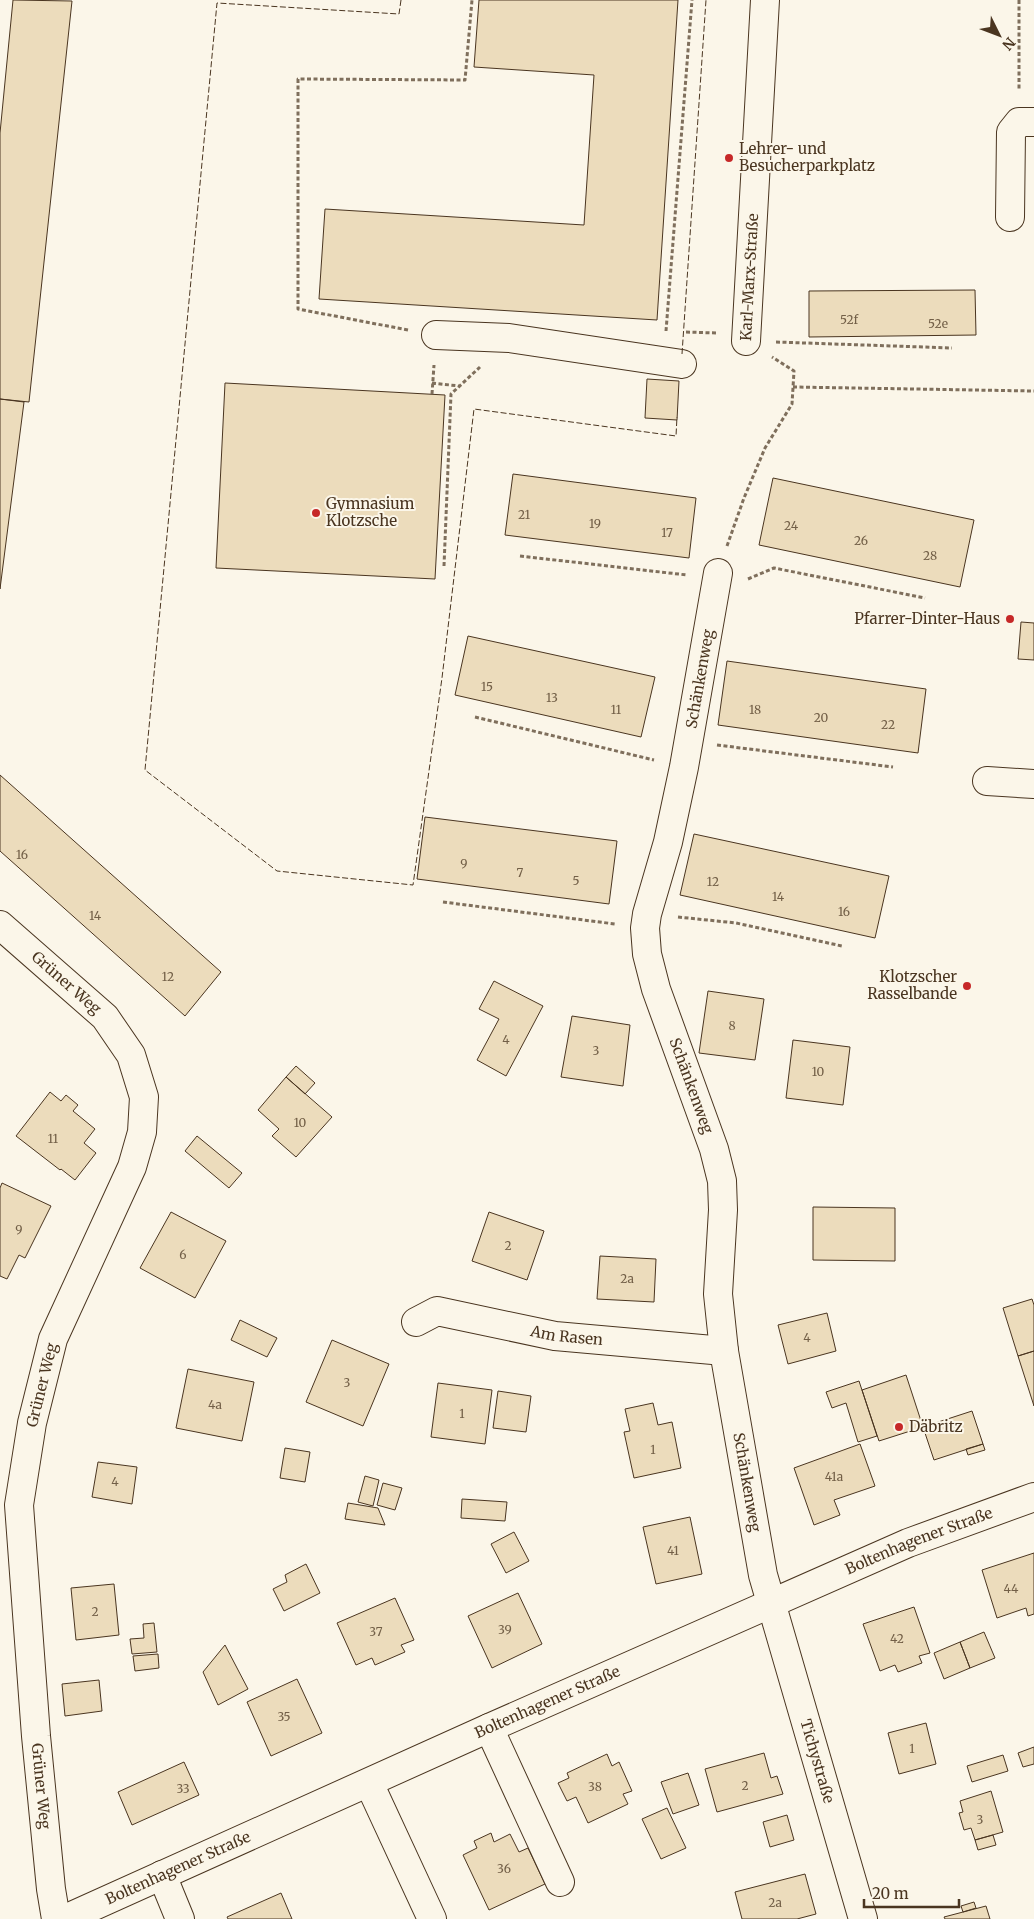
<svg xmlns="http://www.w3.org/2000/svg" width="1034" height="1919" viewBox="0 0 1034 1919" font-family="Merriweather,serif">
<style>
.building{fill:#ecdcbc;stroke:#4a3520}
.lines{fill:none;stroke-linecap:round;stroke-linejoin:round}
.minor-casing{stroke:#4a3520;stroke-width:30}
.path{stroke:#7f6f5c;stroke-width:3;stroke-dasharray:4 2.5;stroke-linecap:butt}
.minor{stroke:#fbf6e9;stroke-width:28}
.fence{stroke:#4a3520;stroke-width:1;stroke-dasharray:6 2.5;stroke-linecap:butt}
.poi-dot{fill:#c62828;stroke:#fbf6e9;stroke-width:2}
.labels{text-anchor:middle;stroke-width:4;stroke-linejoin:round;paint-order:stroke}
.number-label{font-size:12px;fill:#725f47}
.poi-label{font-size:15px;fill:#4a3520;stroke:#fbf6e9;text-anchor:start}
.street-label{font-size:15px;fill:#4a3520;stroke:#fbf6e9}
</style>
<rect width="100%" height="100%" fill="#fbf6e9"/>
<path class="building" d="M13 0 72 1 29 402 0 399V133Z
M479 0H678L657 320 319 299 325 209 584 225 594 75 474 67Z
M975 290 976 335 809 337V291Z
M647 379 679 381 677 420 645 418Z
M225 383 445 395 435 579 216 568Z
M0 399 24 402 0 589Z
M513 474 696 498 689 558 505 535Z
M773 478 974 520 960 587 759 545Z
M1021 622 1034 623V660L1018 659Z
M468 636 655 677 641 737 455 695Z
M727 661 926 689 918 753 718 725Z
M0 775 221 972 185 1016 0 851Z
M425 817 617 841 609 904 417 879Z
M694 834 889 876 875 938 680 895Z
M494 981 543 1006 506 1076 477 1060 499 1019 479 1009Z
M708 991 764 999 755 1060 699 1053Z
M572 1016 630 1025 623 1086 561 1077Z
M793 1040 850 1047 843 1105 786 1098Z
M296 1066 315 1083 305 1094 286 1077Z
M286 1077 332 1117 296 1157 272 1136 279 1129 258 1110Z
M50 1092 61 1101 66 1095 78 1105 73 1111 95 1129 84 1143 96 1153 75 1180 61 1169 60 1170 16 1136Z
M197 1136 242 1173 229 1188 185 1151Z
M2 1183 51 1206 25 1258 19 1255 7 1279 0 1276V1188Z
M813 1207 895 1208V1261L813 1260Z
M171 1212 226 1241 195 1298 140 1268Z
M489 1212 544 1231 527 1280 472 1261Z
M600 1256 656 1259 654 1302 597 1299Z
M1032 1299 1034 1305V1351L1018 1356 1003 1308Z
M827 1313 836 1351 788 1364 778 1325Z
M240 1320 277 1338 267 1357 231 1340Z
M332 1340 389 1364 363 1426 306 1402Z
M1034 1351V1406L1018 1356Z
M188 1369 254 1382 242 1441 176 1428Z
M906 1375 923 1427 879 1441 862 1390Z
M859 1381 877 1436 858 1442 846 1403 832 1408 826 1392Z
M438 1383 492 1390 485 1444 431 1437Z
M498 1391 531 1396 526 1432 493 1428Z
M653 1403 658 1425 672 1422 681 1468 634 1478 624 1432 630 1431 625 1409Z
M972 1411 983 1444 934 1460 923 1427Z
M860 1444 875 1486 834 1500 840 1515 814 1525 794 1468Z
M983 1444 985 1450 968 1455 966 1449Z
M285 1448 310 1452 305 1482 280 1478Z
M98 1462 137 1467 132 1504 92 1497Z
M365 1476 379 1480 373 1506 358 1502Z
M383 1483 402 1488 395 1510 377 1505Z
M462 1499 507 1502 505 1521 461 1518Z
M348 1503 378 1508 385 1525 345 1519Z
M690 1517 702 1574 656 1584 643 1527Z
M514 1532 529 1561 506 1573 491 1544Z
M1034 1553V1614L1028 1616 1026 1608 997 1618 982 1570Z
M306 1564 320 1593 284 1611 273 1589 287 1582 285 1575Z
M114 1584 119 1635 76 1640 71 1588Z
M518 1593 542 1644 492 1668 468 1616Z
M395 1598 414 1640 401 1645 405 1652 375 1665 372 1658 356 1665 337 1623Z
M914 1607 930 1653 919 1656 922 1663 898 1672 895 1665 880 1671 863 1624Z
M154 1623 157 1652 132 1654 130 1639 144 1638 143 1624Z
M984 1632 995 1658 970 1668 960 1642Z
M960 1642 970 1668 944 1679 934 1653Z
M225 1645 248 1689 218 1705 203 1672Z
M158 1654 159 1668 135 1671 133 1656Z
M297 1679 322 1733 271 1756 247 1702Z
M99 1680 102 1711 65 1716 62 1684Z
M926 1723 936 1764 899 1774 888 1733Z
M1034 1747V1764L1023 1767 1018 1753Z
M764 1753 771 1778 777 1776 783 1794 717 1812 705 1769Z
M607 1754 612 1766 619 1762 632 1791 623 1794 628 1804 588 1823 576 1797 567 1801 558 1783 569 1778 567 1773Z
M1003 1755 1008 1771 972 1782 967 1766Z
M184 1762 199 1795 132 1825 118 1792Z
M688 1773 699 1805 673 1814 661 1782Z
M991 1791 1003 1832 975 1840 971 1828 964 1830 959 1813 963 1812 960 1801Z
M667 1808 686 1848 661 1859 642 1819Z
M787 1815 794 1840 770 1847 763 1822Z
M491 1833 494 1842 510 1834 519 1852 528 1848 545 1884 489 1910 463 1855 477 1848 474 1841Z
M993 1835 996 1845 978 1850 975 1840Z
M805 1874 816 1914 797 1919H742L735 1892Z
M281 1893 292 1919H228L227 1917Z
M974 1902 976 1908 963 1912 961 1906Z
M986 1906 990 1919H945L944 1917Z"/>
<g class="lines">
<defs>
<g id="minor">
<path d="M1010 217 1011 132 1019 122H1034"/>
<path d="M436 335 509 338 682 364"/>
<path id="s1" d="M746 341 765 0"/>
<path id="s2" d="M718 573 684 767 668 842 647 914 645 928 647 954 656 989 714 1149 722 1181 723 1210 718 1294 724 1351 763 1575 863 1919"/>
<path d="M987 781 1034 784"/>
<path id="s3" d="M0 925 105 1017 131 1055 144 1097 142 1132 132 1167 53 1339 32 1423 19 1505 36 1736 51 1889 56 1919"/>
<path id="s4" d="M416 1322 437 1311 555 1336 724 1351"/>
<path d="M489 1728 560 1882"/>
<path d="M369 1783 432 1919"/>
<path d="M162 1875 180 1919"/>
<path id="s5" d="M65 1919 489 1728 908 1543 1034 1497"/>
</g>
</defs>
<use href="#minor" class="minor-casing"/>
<path class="path" d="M1019 0V91
M408 330 298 309V79L465 80 472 0
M666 331 692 0
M686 332 717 333
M776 342 952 348
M432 383 459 386
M793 387 1034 391
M432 394 434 365
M727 546 744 498 765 448 792 404 794 371 772 357
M520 556 687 575
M444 566 451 394 480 367
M748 579 774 568 925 598
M475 717 654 760
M717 745 893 767
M443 902 615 924
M678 917 736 923 842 946"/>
<use href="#minor" class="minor"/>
<path class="fence" d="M401 0 399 14 217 3 145 770 277 871 413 885 442 678 474 409 676 436 677 417
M682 354 706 0"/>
</g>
<g class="poi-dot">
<circle cx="729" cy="158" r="5"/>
<circle cx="316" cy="513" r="5"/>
<circle cx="1010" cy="619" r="5"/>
<circle cx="967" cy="986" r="5"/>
<circle cx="899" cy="1427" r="5"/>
</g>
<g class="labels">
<g class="number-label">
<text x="849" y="324">52f</text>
<text x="938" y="328">52e</text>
<text x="524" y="519">21</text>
<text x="595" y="528">19</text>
<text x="791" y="530">24</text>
<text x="667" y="537">17</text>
<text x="861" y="545">26</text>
<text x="930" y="560">28</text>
<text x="487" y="691">15</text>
<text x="552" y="702">13</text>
<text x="616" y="714">11</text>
<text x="755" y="714">18</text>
<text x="821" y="722">20</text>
<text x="888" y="729">22</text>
<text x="22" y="859">16</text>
<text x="464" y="868">9</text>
<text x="520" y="877">7</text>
<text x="576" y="885">5</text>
<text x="713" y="886">12</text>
<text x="778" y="901">14</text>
<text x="844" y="916">16</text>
<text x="95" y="920">14</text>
<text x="168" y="981">12</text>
<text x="732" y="1030">8</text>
<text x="506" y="1044">4</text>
<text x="596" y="1055">3</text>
<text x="818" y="1076">10</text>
<text x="300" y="1127">10</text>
<text x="53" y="1143">11</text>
<text x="19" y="1234">9</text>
<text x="508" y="1250">2</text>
<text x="183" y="1259">6</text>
<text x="627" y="1283">2a</text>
<text x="807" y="1342">4</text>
<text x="347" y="1387">3</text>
<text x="215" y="1409">4a</text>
<text x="462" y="1418">1</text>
<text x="653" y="1454">1</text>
<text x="834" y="1481">41a</text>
<text x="115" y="1486">4</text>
<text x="673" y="1555">41</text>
<text x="1011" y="1593">44</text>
<text x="95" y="1616">2</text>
<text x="505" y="1634">39</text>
<text x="376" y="1636">37</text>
<text x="897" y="1643">42</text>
<text x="284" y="1721">35</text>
<text x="912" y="1753">1</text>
<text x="745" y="1790">2</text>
<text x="595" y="1791">38</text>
<text x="183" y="1793">33</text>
<text x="980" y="1824">3</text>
<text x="504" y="1873">36</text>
<text x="775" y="1907">2a</text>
</g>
<g class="poi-label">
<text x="739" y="154">Lehrer- und<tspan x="739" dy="17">Besucherparkplatz</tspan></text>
<text x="326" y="509">Gymnasium<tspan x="326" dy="17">Klotzsche</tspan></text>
<text x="1000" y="624" text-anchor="end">Pfarrer-Dinter-Haus</text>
<text x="957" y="982" text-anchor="end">Klotzscher<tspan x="957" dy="17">Rasselbande</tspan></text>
<text x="909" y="1432">Däbritz</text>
</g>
<g class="street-label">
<text dy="5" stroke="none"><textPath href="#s1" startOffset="64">Karl-Marx-Straße</textPath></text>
<text transform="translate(700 679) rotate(-80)" y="5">Schänkenweg</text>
<text dy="5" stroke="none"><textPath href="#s3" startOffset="88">Grüner Weg</textPath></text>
<text dy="5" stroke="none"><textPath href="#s2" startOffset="528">Schänkenweg</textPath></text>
<text dy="5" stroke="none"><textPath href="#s4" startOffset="156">Am Rasen</textPath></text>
<text transform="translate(42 1385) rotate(-76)" y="5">Grüner Weg</text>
<text dy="5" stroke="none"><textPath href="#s2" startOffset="932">Schänkenweg</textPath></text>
<text dy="5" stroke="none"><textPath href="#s5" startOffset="934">Boltenhagener Straße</textPath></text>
<text dy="5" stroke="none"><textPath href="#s5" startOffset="529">Boltenhagener Straße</textPath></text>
<text dy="5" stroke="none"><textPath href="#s2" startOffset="1220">Tichystraße</textPath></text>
<text dy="5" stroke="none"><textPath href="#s3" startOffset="942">Grüner Weg</textPath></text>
<text dy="5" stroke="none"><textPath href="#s5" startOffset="124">Boltenhagener Straße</textPath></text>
</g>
</g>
<g transform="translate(999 35) rotate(132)" stroke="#fbf6e9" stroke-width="4" paint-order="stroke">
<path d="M0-4L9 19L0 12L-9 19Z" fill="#4a3520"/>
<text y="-8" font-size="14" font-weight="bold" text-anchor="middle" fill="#4a3520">N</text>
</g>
<path d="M864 1899v8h95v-8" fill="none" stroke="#4a3520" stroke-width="2.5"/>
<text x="872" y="1899" font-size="15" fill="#4a3520" stroke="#fbf6e9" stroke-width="4" paint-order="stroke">20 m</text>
</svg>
